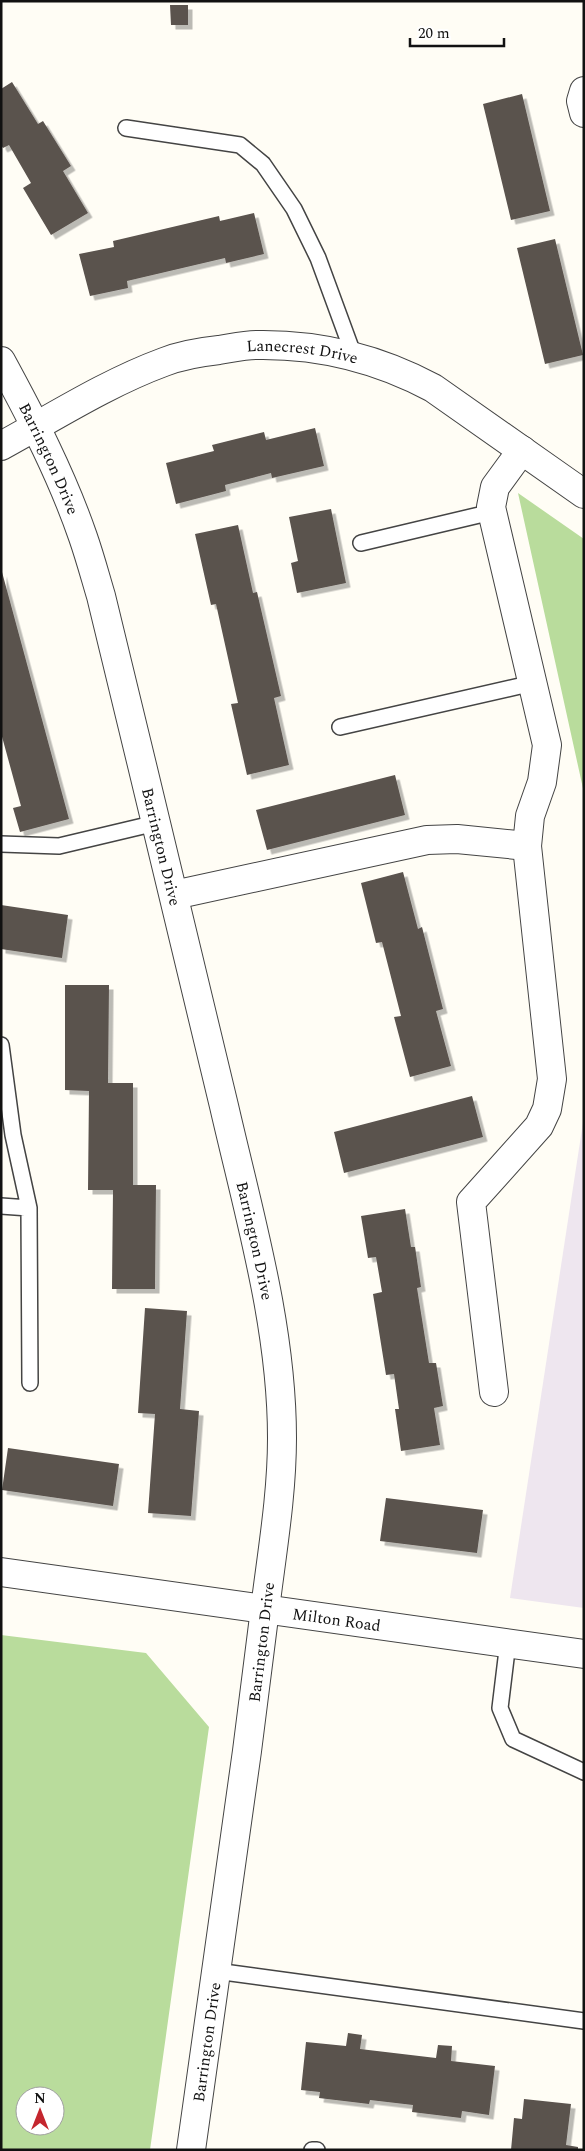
<svg xmlns="http://www.w3.org/2000/svg" width="585" height="2151" viewBox="0 0 585 2151" font-family="Spectral,serif">
<style>
.industrial{fill:#eee6ef}
.forest{fill:#b9dc9c;fill-rule:evenodd}
.building{fill:#5a524d;filter:url(#shadow)}
.lines{fill:none;stroke-linecap:round;stroke-linejoin:round}
.service-casing{stroke:#444;stroke-width:18}
.minor-casing{stroke:#444;stroke-width:30}
.tertiary-casing{stroke:#444;stroke-width:30}
.service{stroke:#fff;stroke-width:15}
.minor{stroke:#fff;stroke-width:28}
.tertiary{stroke:#fff;stroke-width:28}
.labels{text-anchor:middle;stroke-width:5;stroke-linejoin:round;paint-order:stroke}
.street-label{font-size:16px;fill:#111;stroke:#fff}
</style>
<defs>
<filter id="shadow"><feDropShadow dx="4.5" dy="4.5" stdDeviation="0" flood-color="#0004"/></filter>
</defs>
<rect width="100%" height="100%" fill="#fffdf5"/>
<path class="industrial" d="M584 1116V1608L510 1598Z"/>
<path class="forest" d="M518 493 584 539V793Z
M1 1635 146 1653 209 1727 150 2150H1ZM25 2096H55V2126H25Z"/>
<path class="building" d="M170 5H188V25H171Z
M12 82 38 124 43 121 71 166 63 171 88 213 51 235 23 188 31 183 9 145 3 148 1 145V89Z
M522 94 550 211 511 220 483 104Z
M254 213 264 254 226 263 225 258 127 281 128 288 90 296 79 254 114 247 113 241 219 216 220 221Z
M555 239 583 355 545 364 517 248Z
M315 428 324 466 272 478 271 473 225 485 226 491 176 504 166 463 214 451 212 445 264 432 266 440Z
M331 509 346 583 297 593 291 563 298 561 289 517Z
M238 525 253 593 257 592 281 696 274 698 289 765 247 775 231 704 238 703 216 604 211 605 195 534Z
M2 572 69 819 20 832 13 808 21 806 1 733Z
M395 775 405 815 267 850 256 810Z
M403 872 418 929 422 927 443 1009 436 1011 451 1066 410 1077 394 1017 401 1016 382 942 376 943 361 883Z
M1 905 68 915 62 958 1 949Z
M65 985H109L108 1083H133V1185H156L155 1289H112L113 1190H88L89 1091 65 1090Z
M472 1096 483 1137 344 1173 334 1132Z
M405 1209 411 1247H415L421 1287 417 1288 429 1363H436L443 1406 434 1408 440 1445 401 1451 395 1409H399L394 1374 386 1375 373 1294 382 1292 376 1257 368 1258 361 1216Z
M145 1308 187 1311 180 1409 199 1411 191 1516 148 1513 155 1414 138 1413Z
M8 1448 119 1464 113 1506 2 1490Z
M386 1498 483 1510 477 1553 380 1541Z
M348 2033 362 2035 360 2049 436 2058 438 2045 452 2046 451 2061 495 2066 489 2115 462 2111 461 2118 412 2112 413 2105 370 2100 369 2104 319 2098 320 2092 301 2090 306 2042 346 2046Z
M524 2099 571 2104 566 2145 578 2147V2150H511L514 2118 522 2119Z"/>
<g class="lines">
<defs>
<path id="service" d="M126 128 240 145 263 164 294 209 318 258 354 356
M361 543 492 512
M340 727 533 683
M1 844 59 846 156 823
M1 1045 13 1135 29 1208 1 1206
M29 1208 30 1383
M508 1642 500 1708 513 1739 584 1772
M216 1971 584 2021
M312 2150H317"/>
<g id="minor">
<path d="M584 91 581 101 584 113"/>
<path id="s1" d="M1 446C54 417 107 383 164 362 182 355 200 352 219 350 232 348 245 345 257 345 318 344 379 359 433 388L584 494"/>
<path d="M174 895 427 840 457 839 527 846"/>
<path d="M494 1392 471 1202 539 1126 547 1109 552 1079 527 846 530 816 542 782 547 745 491 507 495 487 522 450"/>
<path id="s2" d="M191 2150 247 1751 265 1609"/>
</g>
<g id="tertiary">
<path id="s3" d="M1 361C32 418 62 476 83 537 90 557 95 576 101 596 142 766 184 936 224 1106 249 1215 282 1326 282 1438 282 1495 272 1552 265 1609"/>
<path id="s4" d="M1 1572 584 1654"/>
</g>
</defs>
<use href="#service" class="service-casing"/>
<use href="#minor" class="minor-casing"/>
<use href="#tertiary" class="tertiary-casing"/>
<use href="#service" class="service"/>
<use href="#minor" class="minor"/>
<use href="#tertiary" class="tertiary"/>
</g>
<g class="labels">
<g class="street-label">
<text dy="6" stroke="none"><textPath href="#s1" startOffset="324">Lanecrest Drive</textPath></text>
<text dy="6" stroke="none"><textPath href="#s3" startOffset="109">Barrington Drive</textPath></text>
<text dy="6" stroke="none"><textPath href="#s3" startOffset="514">Barrington Drive</textPath></text>
<text dy="6" stroke="none"><textPath href="#s3" startOffset="919">Barrington Drive</textPath></text>
<text dy="6" stroke="none"><textPath href="#s4" startOffset="339">Milton Road</textPath></text>
<text transform="translate(261 1642) rotate(-83)" y="6">Barrington Drive</text>
<text dy="6" stroke="none"><textPath href="#s2" startOffset="109">Barrington Drive</textPath></text>
</g>
</g>
<rect width="585" height="2151" fill="none" stroke="#111111" stroke-width="5"/>
<g transform="translate(40 2111)"><circle r="24" fill="#ffffff" stroke="#a0a0a0"/>
<path d="M0-4L9 19L0 12L-9 19Z" fill="#c4262e"/>
<text y="-8" font-size="14" font-weight="bold" text-anchor="middle" fill="#111111">N</text>
</g>
<path d="M410 38v8h94v-8" fill="none" stroke="#111111" stroke-width="2.5"/>
<text x="418" y="38" font-size="15" fill="#111111" stroke="#ffffff" stroke-width="4" paint-order="stroke">20 m</text>
</svg>
